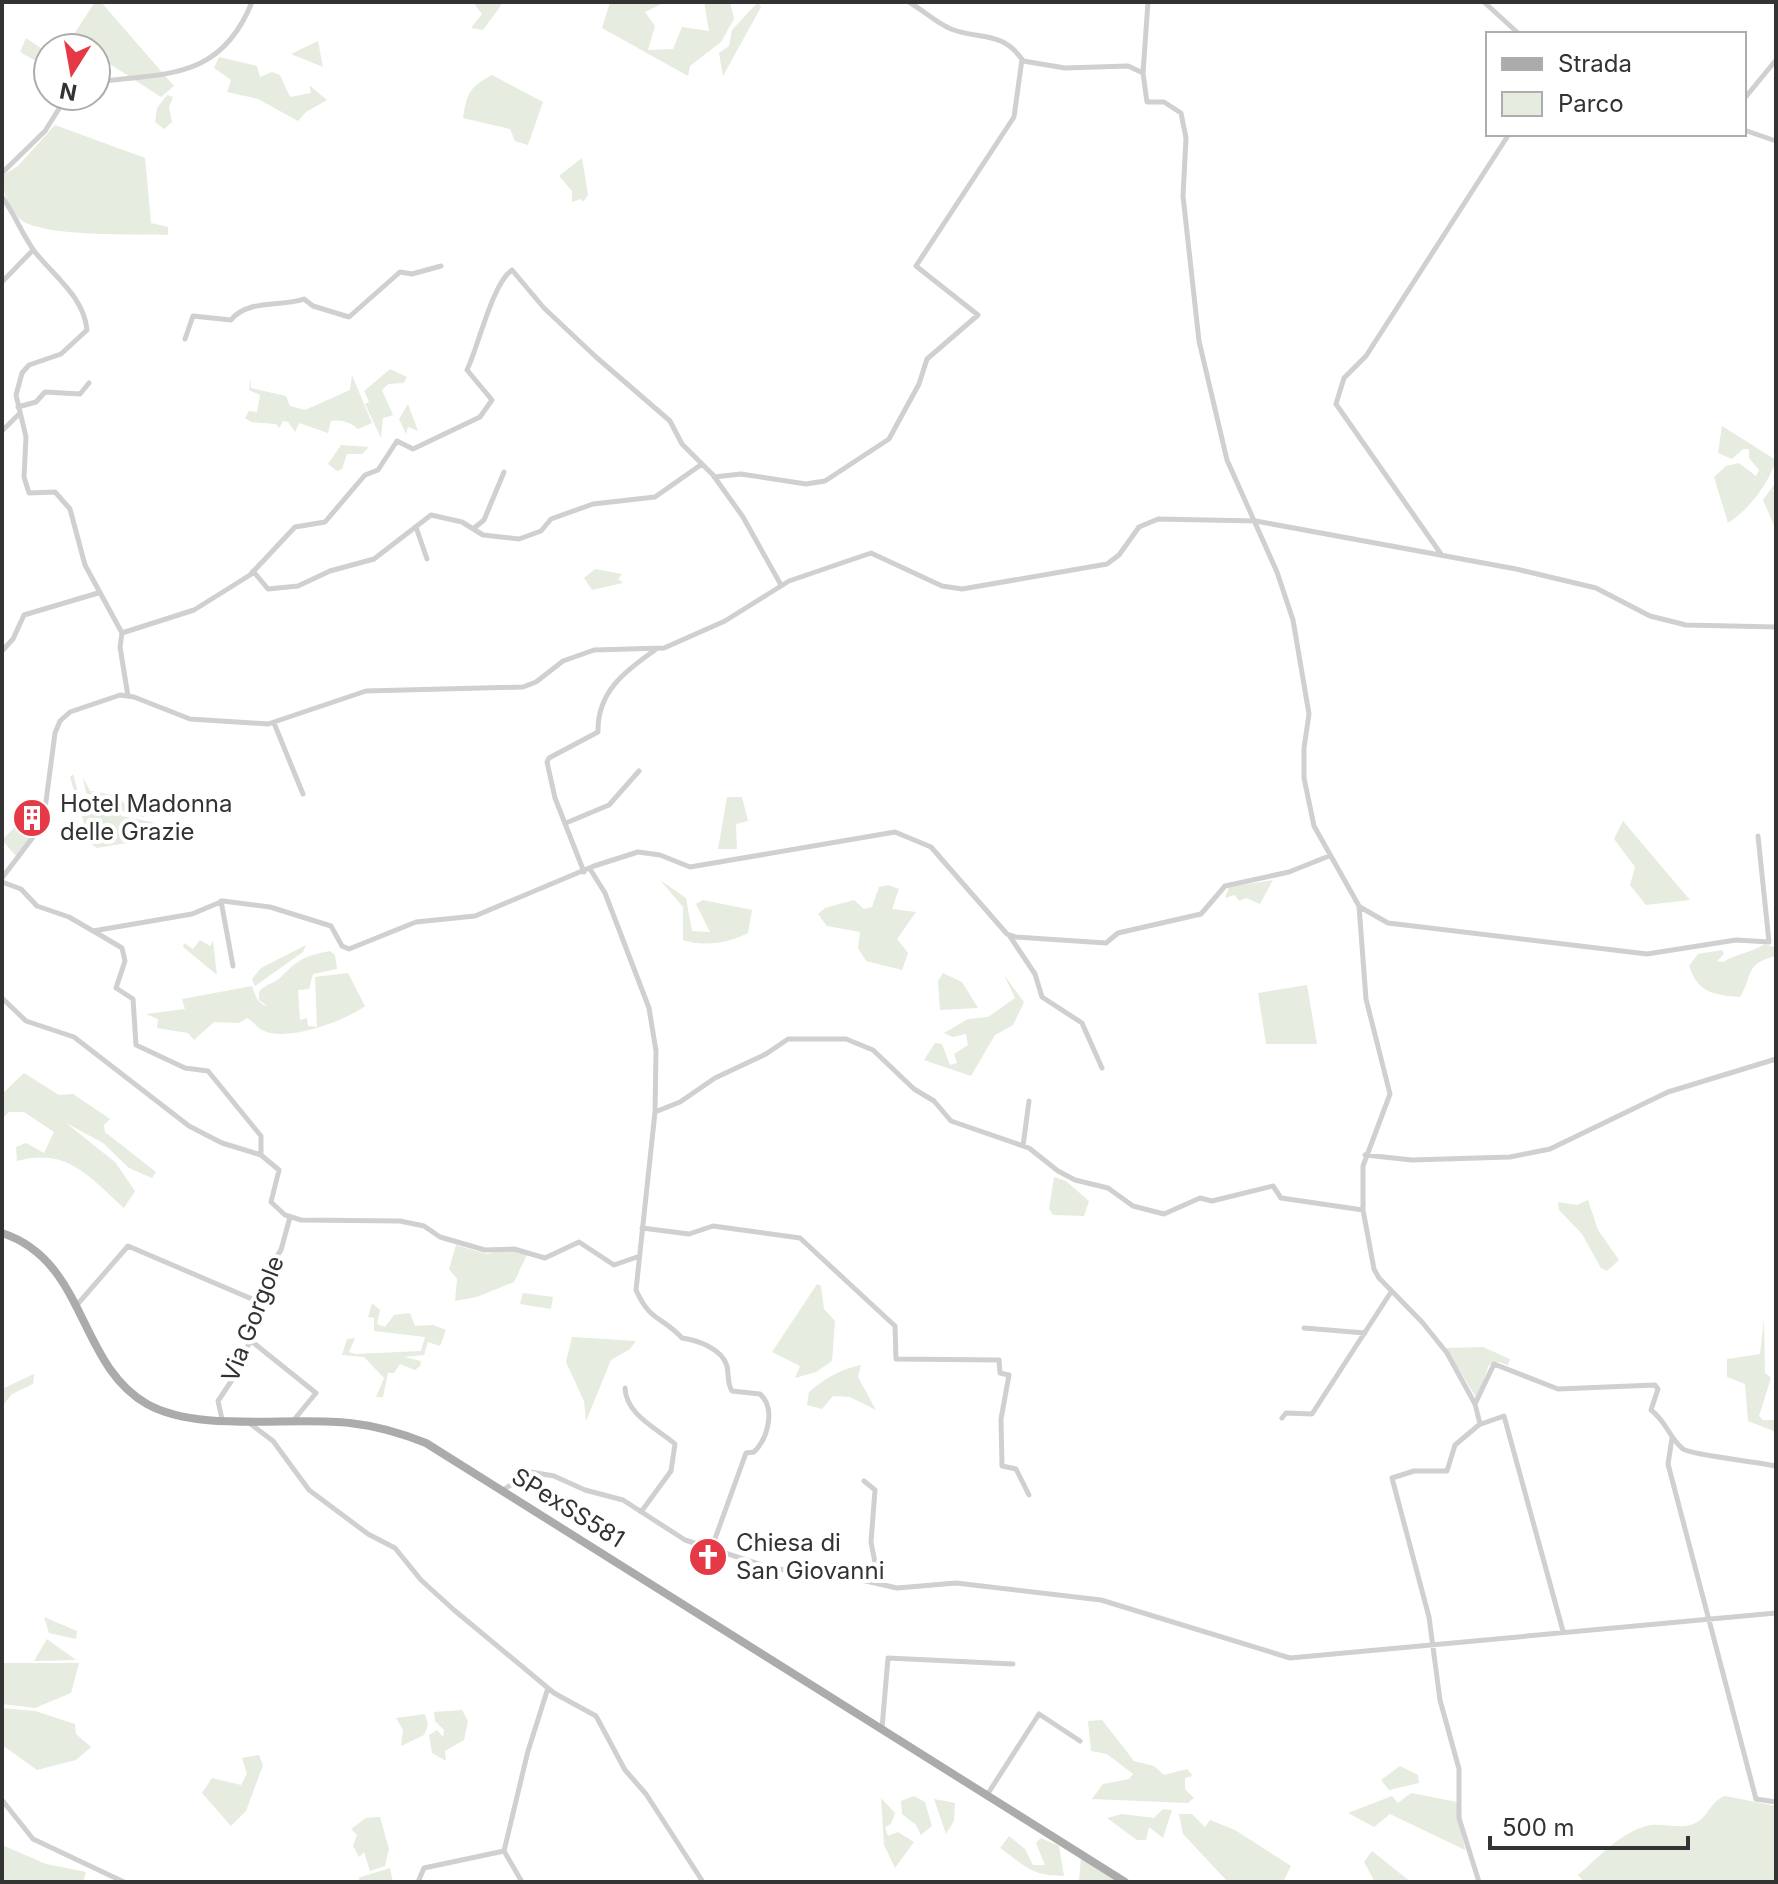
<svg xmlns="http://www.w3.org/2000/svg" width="1778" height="1884" viewBox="0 0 1778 1884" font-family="Inter,sans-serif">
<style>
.green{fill:#e6ecdf}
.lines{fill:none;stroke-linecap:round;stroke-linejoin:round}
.minor{stroke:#d0d0d0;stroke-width:5}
.major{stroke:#ababab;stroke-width:8}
.labels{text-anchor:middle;stroke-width:8;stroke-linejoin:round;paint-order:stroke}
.poi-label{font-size:24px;fill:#333;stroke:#fff;text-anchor:start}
.street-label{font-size:24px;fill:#333;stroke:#fff}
</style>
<rect width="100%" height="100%" fill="#fff"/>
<path class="green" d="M95 2H101L174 86 161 97 96 55V48H84L70 40Z
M473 2 502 4 483 30 471 28 482 14Z
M610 2H666L645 12 655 26 648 50 673 49 682 27 709 31 704 2H730L734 19 721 42 690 66 688 76 602 28Z
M758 2 761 7 723 76 719 53 729 46 732 30Z
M26 38 48 53V68L20 52Z
M318 41 323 67 291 54Z
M219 57 257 66 260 77 272 72 280 75 290 97 311 93 309 85 327 100 306 112 298 121 258 99 227 92 231 80 214 68Z
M492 75 543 102 528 145 515 141 510 129 463 118C467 94 469 87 492 75Z
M167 95 173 97 169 107 172 122 164 129 155 122 157 108Z
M55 125 145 158 151 223 168 227V235C138 234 43 237 21 220 9 210 2 190 2 176L18 166Z
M582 158 588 195 583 202 581 199 572 202V191L559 176Z
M390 369 407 377 404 383 388 384 382 390 393 415 383 418 381 438 365 404 369 402 364 391Z
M352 375 372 423 358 429C352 422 339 419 331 421L328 433 299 423 295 432 288 422 283 421 279 428 276 424 251 422 245 418 249 411 257 412 260 395 249 390 251 378V388L286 396 290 406 305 410 350 390Z
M408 404 418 431 408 427 406 434 399 419Z
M1722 426 1776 460C1768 484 1750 509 1728 523L1714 477 1726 466 1739 463 1756 476 1759 470 1749 458V449H1743L1732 459 1718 453Z
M341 445 369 447 362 454H347L342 469 337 471 328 464Z
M1776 482V489L1772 490 1776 492V530L1763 500Z
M595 569 622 574 618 579 623 583 592 590 584 578Z
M73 774 80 799 86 796 101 805 98 798 86 793 83 777 90 791 118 796 130 810C138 806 151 807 157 813H147L144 817 124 812 110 800 122 816 156 823V838L97 848 90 843 70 777Z
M727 797H742L748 821 736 824 737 849H718Z
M40 802 39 827 16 856 2 840Z
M1623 821 1690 900 1646 905 1630 885 1635 867 1614 839Z
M660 880 686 898 692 931 710 932 696 904 703 900 752 910 748 933C729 943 703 947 683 940V907Z
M1273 880 1260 904 1246 898 1239 901 1235 895 1225 898 1229 887Z
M888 885 899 889 892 909 916 912 897 939 908 953 902 970 866 961 858 948 860 932 827 926 818 914 825 908 854 900 864 909 872 907 879 887Z
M200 940 210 946 213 941 217 975 183 947 184 943 193 949Z
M1765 944 1776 948V956C1744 963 1753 977 1740 997 1714 995 1698 993 1689 966L1698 954 1722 950 1724 954 1717 961 1723 962C1738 953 1751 953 1765 944Z
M306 945 303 952 255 986 252 979 261 968Z
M330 951 335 955 337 969 313 974 309 989 298 990 300 1020 307 1018 308 1026 317 1027 315 977 348 973 365 1006C345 1021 285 1043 262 1030 257 1027 253 1021 247 1018L239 1023 214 1022 194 1040 188 1033 157 1028 158 1019 146 1014 185 1009 182 999 252 986C255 994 257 1004 267 1006L259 1000V992C265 984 273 984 280 978 299 959 302 957 330 951Z
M943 973 962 982 978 1008 940 1010 938 981Z
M1004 975 1024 1002 1013 1025 995 1035 971 1076 924 1060 935 1043 942 1044 950 1065 957 1063 954 1054 968 1045 966 1034 953 1037 944 1033 968 1019 988 1017 1015 998Z
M1307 985 1317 1044H1266L1258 993Z
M24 1073 59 1095 73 1094 110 1119 104 1125 105 1132 156 1172 152 1178 129 1168 103 1143 66 1123 115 1162 135 1191 124 1208C89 1177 68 1147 17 1161L16 1147 26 1143 44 1153 54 1132 24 1112H9L2 1119V1094Z
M1054 1177 1066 1181 1089 1201 1084 1216 1053 1215 1049 1209Z
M1588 1200 1598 1230 1619 1260 1607 1271 1601 1268 1582 1234 1559 1210 1558 1202 1577 1205Z
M456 1245 487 1254 506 1249 527 1255 514 1282 477 1297 455 1301 457 1279 449 1269Z
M817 1284 821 1286 824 1309 835 1321 832 1361 816 1372 795 1378 800 1366 772 1352Z
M523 1293 553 1297 551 1309 520 1304Z
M372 1303 380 1310 377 1324 385 1327 394 1315 410 1313 415 1326 433 1325 446 1330 440 1346 428 1342 424 1355 404 1357 421 1361 420 1366 415 1370 400 1364 394 1373H388L383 1397H376L384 1378 364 1357 342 1355 347 1339 355 1338 349 1352 356 1354 421 1351 425 1337 374 1331V1318L368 1317Z
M1764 1319 1765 1373 1771 1378 1759 1416 1763 1420H1776V1432L1748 1421 1745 1384 1727 1377V1359L1760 1354Z
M572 1337 636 1341 630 1349 611 1360 586 1421 584 1401 566 1362Z
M1483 1347 1510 1359 1508 1365 1499 1362 1489 1365 1477 1399 1446 1348Z
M861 1365 858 1377 876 1410 850 1397 833 1396 822 1409 807 1405 809 1392C824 1379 841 1369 861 1365Z
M34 1374 33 1384 12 1394 4 1404 2 1389Z
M44 1617 77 1631 76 1639 49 1633Z
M47 1639 76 1660 34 1661Z
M2 1663H79L71 1693 35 1708 2 1704Z
M2 1708 35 1711 75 1724 76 1734 91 1747 76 1760 37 1770 2 1745Z
M462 1710 468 1721 464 1740 445 1751 446 1761 432 1753 429 1735 437 1730 443 1737 444 1730 435 1721 434 1712Z
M425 1714 428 1725 424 1735 401 1746 403 1730 396 1718Z
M1102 1720 1134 1761 1154 1766 1164 1775 1187 1769 1193 1776 1185 1778V1789L1194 1798 1188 1803 1092 1799 1103 1784 1129 1779 1133 1774 1107 1754 1091 1751 1088 1721Z
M259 1755 263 1765 246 1811 231 1826 202 1793 212 1778 241 1785 247 1774 242 1758Z
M1400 1766 1418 1775 1419 1783 1389 1790 1381 1780Z
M1411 1793 1457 1802 1465 1850 1390 1814 1374 1827 1348 1813 1392 1796 1398 1803Z
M914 1796 925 1802 932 1826 921 1835 916 1825 902 1814 901 1801Z
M1725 1796 1776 1806V1882H1584L1578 1875C1598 1858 1618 1835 1643 1827 1658 1821 1678 1830 1693 1824 1708 1819 1710 1801 1725 1796Z
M881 1798 895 1813 891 1824 885 1827 888 1836 898 1832 914 1842 895 1868 884 1845Z
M934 1799 955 1803 954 1821 946 1834Z
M1163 1809 1172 1810 1163 1838 1149 1827 1146 1840H1137L1107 1818 1122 1814 1154 1818Z
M1179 1814H1192L1205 1827 1210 1820 1235 1830 1291 1866 1283 1882 1227 1881 1183 1834Z
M380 1817 389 1849 385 1866 370 1871 364 1852 359 1857 353 1846 357 1835 351 1829 366 1818Z
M1009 1836 1025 1849 1033 1865H1045L1036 1843 1041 1838 1059 1846 1064 1876C1030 1876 1026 1866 1000 1848Z
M2 1845 46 1864 86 1872 83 1882H2Z
M1372 1851 1411 1882H1375L1364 1862Z
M1081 1857 1119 1882H1079Z
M390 1868 393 1882H362L358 1878Z"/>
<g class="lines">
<path class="minor" d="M909 2C923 10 936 23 951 29 978 40 1003 30 1023 61L1065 68 1128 66 1143 73
M1148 2 1143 73 1147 102H1164L1181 113 1186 138 1183 196 1199 341 1227 460 1277 572 1293 620 1309 714 1304 748V778L1314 826 1359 906 1366 999 1390 1094 1363 1166V1210L1374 1269 1379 1278 1422 1322 1447 1353 1475 1404 1494 1364 1558 1389 1655 1385 1658 1389 1651 1410C1667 1422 1669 1438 1683 1449 1691 1455 1759 1462 1776 1466
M1484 2 1519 34
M96 82C166 73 221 80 252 2
M1744 99 1776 60
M1744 130 1776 141
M2 173 45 131 67 96
M2 197C15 214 22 235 35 252 54 276 84 297 87 330L61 354 29 365 22 373 16 395 26 437 24 477 29 493 55 492 70 509 85 565 122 633 120 647 128 696
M2 282 33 250
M185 339 193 316 231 320C247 299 282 307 304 299L313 306 349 317 400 272 412 274 441 266
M18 407 36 402 45 392 80 394 89 383
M2 431 18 415
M714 477 741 474 806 484 825 481 889 439 919 384 927 359 978 315 916 266 1014 117 1022 59
M416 527 427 559
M473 529 484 520 504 472
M1441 554 1336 404 1344 378 1366 356 1509 134
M253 571 268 589 298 586 330 571 374 559 431 515 462 522 483 535 519 539 541 531 551 519 593 504 655 497 702 464
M122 633 194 610 250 575 295 527 325 522 365 475 378 470 397 441 413 449 480 417 492 400 467 370C479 345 492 284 512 270L544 308 596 357 670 421 682 444 713 475 743 517 781 585
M2 651 13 639 24 615 98 593
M274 723 303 794
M566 823 609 805 639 771
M590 869 605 893 649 1008 656 1051 655 1112 636 1290C651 1323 661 1315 682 1338 696 1340 722 1348 727 1366 729 1375 727 1383 732 1391L760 1394C776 1408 768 1438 754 1452L746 1453 712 1547
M584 872 555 798 547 762 549 758 598 732C597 692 625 671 655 650
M2 878 43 824 55 733 60 721 70 712 120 695 134 697 190 719 268 724 366 691 523 687 536 682 563 661 594 650 664 648 725 621 789 581 871 553 942 586 962 589 1107 564 1119 555 1139 527 1158 519 1256 521 1516 569 1596 588 1650 616 1686 625 1776 627
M2 882 21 889 37 906 69 917 93 931 192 914 223 901 270 907 331 926 342 946 349 949 416 922 475 916 594 866 638 852 660 855 690 867 895 832 931 847 1007 934 1016 937 1106 943 1118 933 1201 914 1225 886 1289 872 1329 856
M221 901 233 966
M1360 907 1388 923 1647 954 1736 940 1769 942 1758 836
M95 932 122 948 125 961 116 988 133 999 136 1045 185 1068 208 1071 261 1136V1155
M1009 935 1035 974 1042 997 1082 1023 1102 1068
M2 998 26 1021 74 1037 189 1126 222 1143 261 1155 279 1170 271 1202 285 1215 301 1220 400 1221 424 1226 440 1237 485 1250 514 1249 545 1258 579 1242 614 1265 637 1257
M655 1112 680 1102 715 1078 766 1054 788 1039H846L873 1050 914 1089 934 1101 951 1121 1029 1148 1058 1171 1075 1180 1108 1188 1133 1206 1164 1214 1200 1198 1212 1201 1273 1186 1281 1198 1363 1210
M1023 1146 1029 1101
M1365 1155 1412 1160 1510 1157 1550 1149 1668 1092 1776 1059
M642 1228 689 1234 713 1226 800 1238 895 1326 896 1359 999 1360 1000 1373 1009 1375 1001 1419 1002 1466 1016 1469 1029 1495
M76 1306 128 1246 259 1302
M1304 1328 1365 1333
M250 1340 316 1393 293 1421
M625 1388C626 1415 658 1429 675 1444L671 1471 641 1512
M1475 1404 1480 1424 1455 1445 1447 1471H1414L1392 1478 1429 1617 1440 1700 1459 1769V1818L1479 1882
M1282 1418 1286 1413 1312 1414 1391 1292
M222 1419 218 1401 236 1374 252 1336 269 1268 281 1250 290 1217
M248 1422 273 1441 309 1490 368 1534 395 1548 421 1580 454 1610 554 1693 596 1716 625 1770 646 1794 703 1882
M1481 1424 1504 1416 1563 1631
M1672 1438 1668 1464 1756 1799 1776 1802
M864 1481 875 1490 871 1542 879 1583
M503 1490 531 1472 554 1476 585 1490 623 1500 685 1540 765 1566 794 1572H826L897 1588 956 1583 1101 1600 1290 1658 1776 1613
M882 1728 888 1658 1013 1664
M987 1795 1039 1714 1080 1741
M2 1800 33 1839 124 1882
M504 1851 522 1882
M418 1882 424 1868 504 1851 528 1751 548 1688"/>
<path class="major" d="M2 1233C87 1261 77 1364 147 1404 198 1433 291 1416 350 1423 377 1426 401 1433 426 1443L1125 1882"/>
</g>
<defs>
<symbol id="building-disc" viewBox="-11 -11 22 22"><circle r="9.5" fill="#e63946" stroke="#fff"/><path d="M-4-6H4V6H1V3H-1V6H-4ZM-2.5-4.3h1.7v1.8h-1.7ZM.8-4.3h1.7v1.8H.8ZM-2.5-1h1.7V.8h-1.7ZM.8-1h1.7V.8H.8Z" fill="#fff"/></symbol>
<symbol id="church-disc" viewBox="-11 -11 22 22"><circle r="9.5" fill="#e63946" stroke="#fff"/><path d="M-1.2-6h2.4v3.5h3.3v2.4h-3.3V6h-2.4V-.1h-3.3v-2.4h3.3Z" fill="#fff"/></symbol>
</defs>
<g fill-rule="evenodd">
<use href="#building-disc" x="10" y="796" width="44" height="44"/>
<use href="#church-disc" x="686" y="1535" width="44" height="44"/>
</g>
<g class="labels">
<g class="poi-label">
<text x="60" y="812">Hotel Madonna<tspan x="60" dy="28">delle Grazie</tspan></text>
<text x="736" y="1551">Chiesa di<tspan x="736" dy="28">San Giovanni</tspan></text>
</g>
<g class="street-label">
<text transform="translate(253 1319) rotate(-69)" y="8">Via Gorgole</text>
<text transform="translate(568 1508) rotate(32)" y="8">SPexSS581</text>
</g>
</g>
<rect width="1778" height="1884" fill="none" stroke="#333333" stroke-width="8"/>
<rect x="1486" y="32" width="260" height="104" fill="#ffffff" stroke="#adadad" stroke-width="2"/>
<rect x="1502" y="58" width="40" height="12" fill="#ababab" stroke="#adadad" stroke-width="2"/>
<text x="1558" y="72" font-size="24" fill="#333333">Strada</text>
<rect x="1502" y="92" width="40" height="24" fill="#e6ecdf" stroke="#adadad" stroke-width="2"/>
<text x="1558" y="112" font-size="24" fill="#333333">Parco</text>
<g transform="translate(72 72) rotate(191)"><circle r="38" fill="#ffffff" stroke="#adadad" stroke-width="2"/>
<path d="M0-6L14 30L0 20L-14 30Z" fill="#e63946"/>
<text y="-12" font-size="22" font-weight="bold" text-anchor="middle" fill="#333333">N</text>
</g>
<path d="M1490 1836v12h198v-12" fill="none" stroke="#333333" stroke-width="4"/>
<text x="1502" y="1836" font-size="24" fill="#333333" stroke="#ffffff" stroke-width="6" paint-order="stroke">500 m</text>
</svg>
